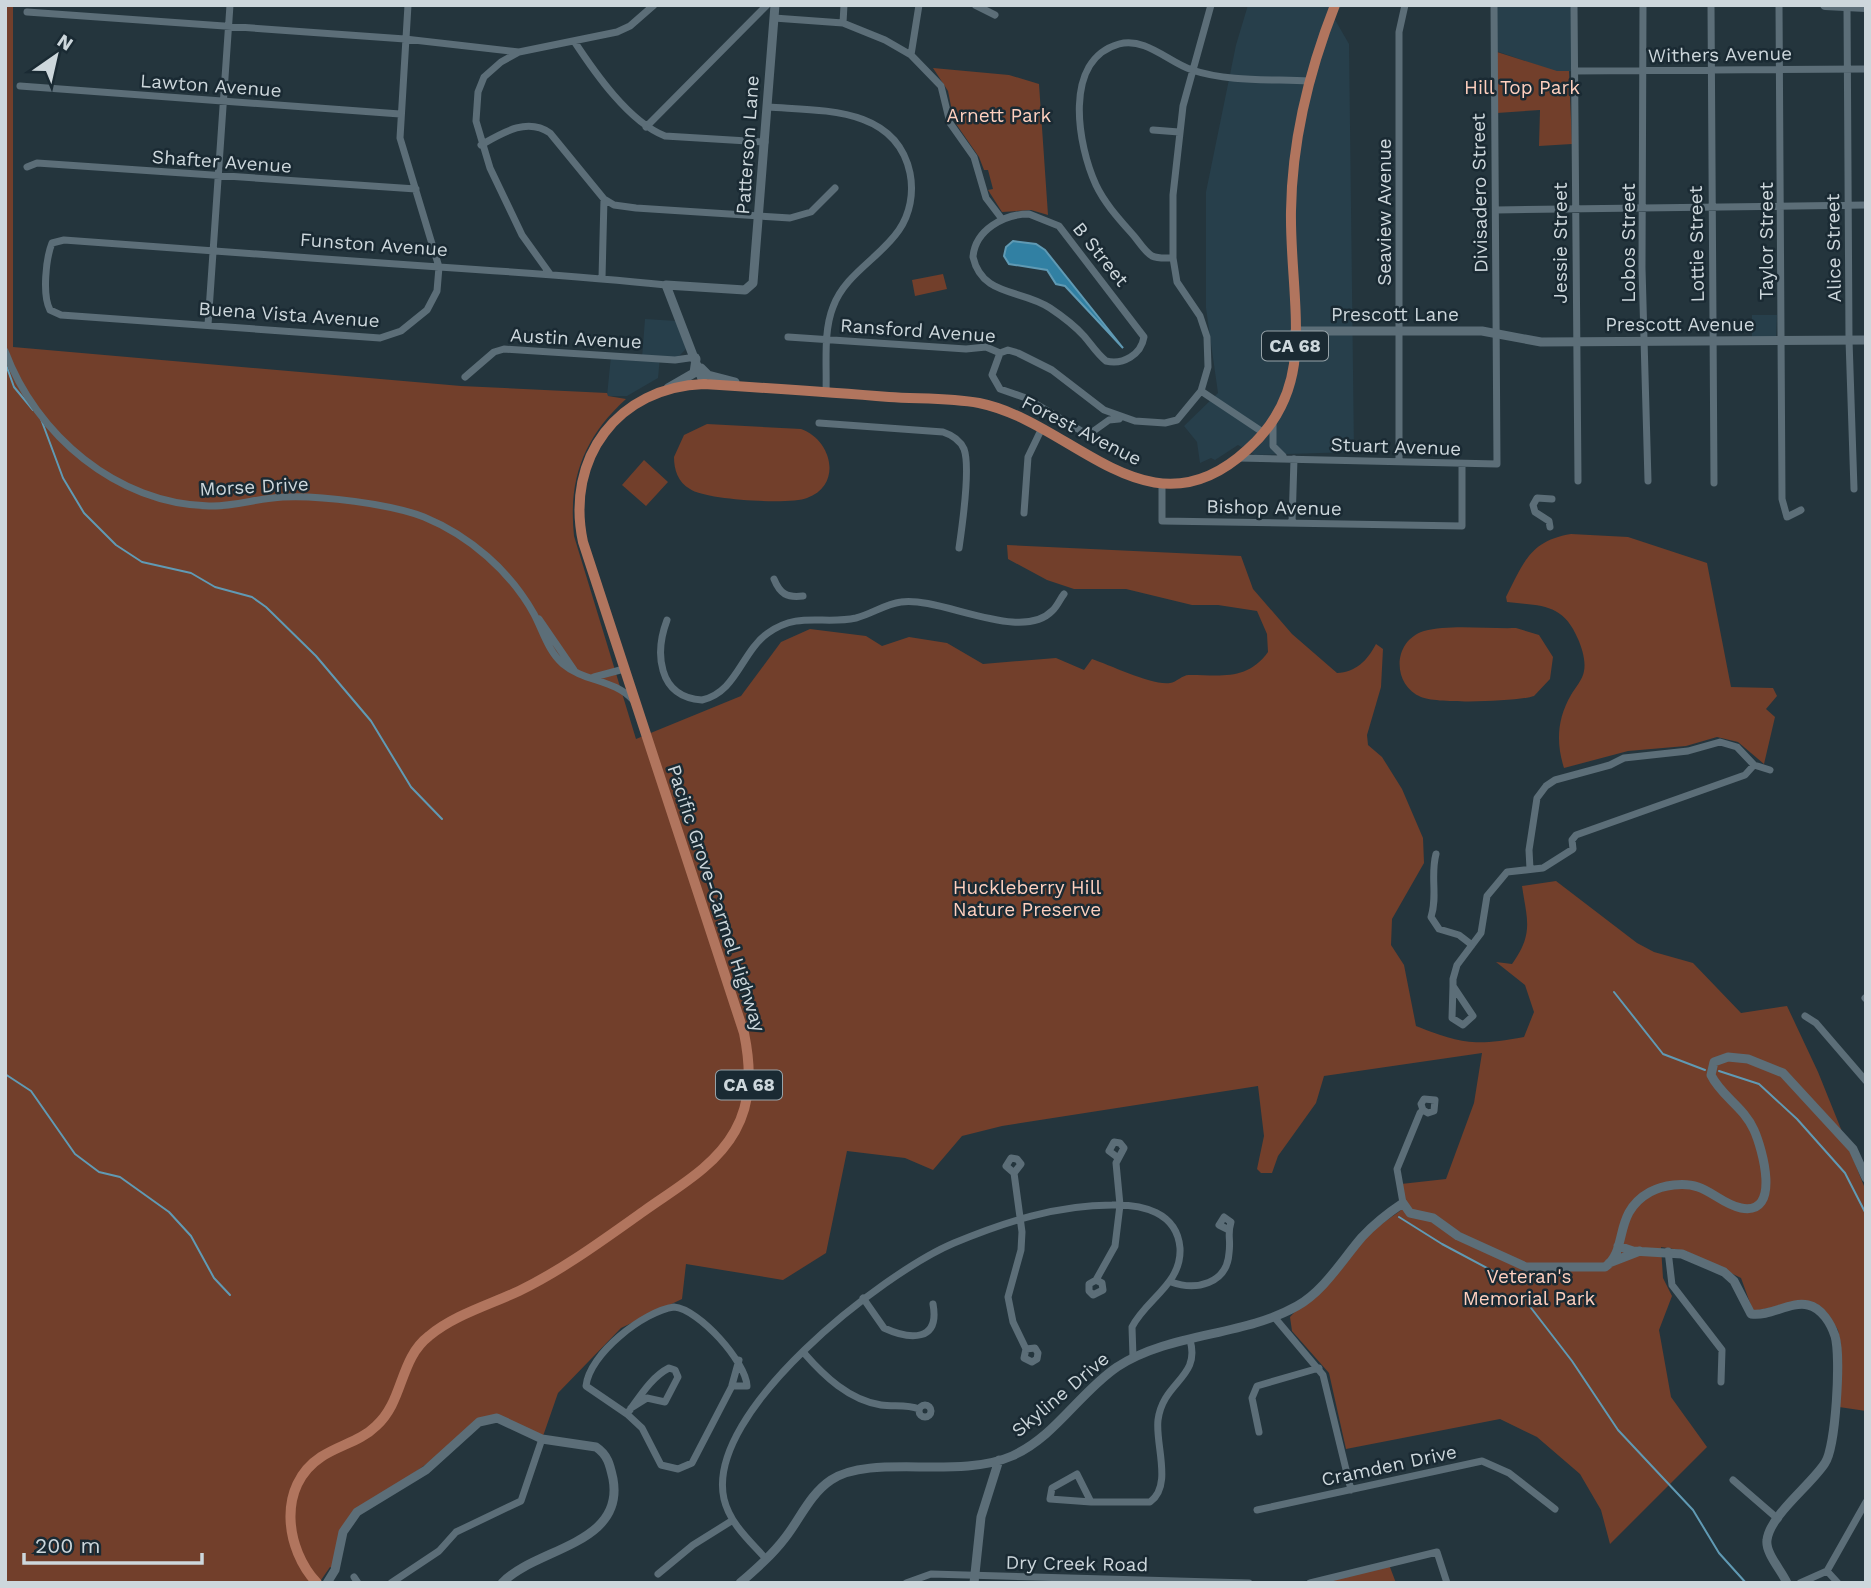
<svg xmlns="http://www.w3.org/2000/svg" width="1871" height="1588" viewBox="0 0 1871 1588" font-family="'Work Sans',sans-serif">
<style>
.built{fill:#273f4b}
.green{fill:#723f2b}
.water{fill:#3180a3;stroke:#609ab4;stroke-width:2}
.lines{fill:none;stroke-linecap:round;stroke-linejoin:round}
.stream{stroke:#609ab4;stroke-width:2}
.minor{stroke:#5c6e78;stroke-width:7}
.tertiary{stroke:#5c6e78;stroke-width:9}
.secondary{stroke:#5c6e78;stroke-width:10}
.primary{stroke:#b1755e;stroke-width:10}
.labels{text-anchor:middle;stroke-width:5;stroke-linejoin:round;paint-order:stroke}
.shield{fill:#1a2a33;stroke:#97a3a9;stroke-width:2}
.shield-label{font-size:18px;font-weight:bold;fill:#cdd7dc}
.street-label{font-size:19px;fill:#cdd7dc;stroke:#1a2a33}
.park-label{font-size:19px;fill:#ffd0bf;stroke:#1a2a33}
</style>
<rect width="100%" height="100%" fill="#24353d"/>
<path class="built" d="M1248 5H1342L1334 18 1349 44 1354 452 1255 455 1238 445 1215 460 1211 458 1200 463 1197 442 1184 426 1218 393 1206 308V192L1236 45Z
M1494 5H1574L1575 71 1557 72 1493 50Z
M1752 315H1777L1776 338H1752Z
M645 319 677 321 686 349 678 357H660L658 378 627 396H607L611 356 642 358Z"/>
<path class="green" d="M5 5H13V347L461 386 607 393 608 396 626 399C584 437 568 479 574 536L636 739 741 696 781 642 810 629 866 636 882 646 909 637 947 643 983 664 1056 658 1084 670 1092 659C1110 665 1153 686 1170 683 1177 682 1183 674 1190 675 1221 675 1247 681 1268 652L1267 634 1257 611 1218 605H1192L1126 589H1074L1047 580 1008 559 1007 545 1241 556 1253 589 1292 634 1337 673C1356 672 1367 661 1376 644L1383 649 1381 687 1367 735 1368 745 1382 757 1402 789 1423 838 1424 863 1392 919 1391 945 1404 965 1416 1026C1462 1044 1474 1046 1524 1037L1534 1012 1525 985 1496 962 1512 964C1534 933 1527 920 1522 886L1556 881 1637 943 1654 952 1693 963 1741 1013 1787 1006 1818 1072 1866 1191V1411L1839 1407 1841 1346 1838 1330 1827 1313 1817 1304 1807 1301 1753 1311 1741 1278 1686 1251 1661 1247 1663 1278 1672 1296 1659 1330 1671 1397 1707 1447 1610 1544 1601 1510 1580 1474 1537 1437 1500 1419 1346 1449 1329 1373 1292 1331 1290 1317 1370 1232 1400 1211 1403 1203 1401 1184 1446 1179 1474 1103 1482 1053 1324 1076 1316 1103 1278 1156 1272 1173H1261L1257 1169 1264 1136 1258 1086 1002 1126 962 1136 933 1170 905 1158 847 1151 826 1253 783 1280 686 1264 682 1299 621 1328 558 1393 542 1439 492 1417 351 1518 335 1570 330 1567 319 1583H5Z
M1497 52 1557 71H1569L1572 144 1539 146 1540 110 1497 113Z
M933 68 1009 75 1039 84 1048 215 1031 210 1002 212 988 190 993 189 988 170H984L979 157 954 121 948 91Z
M943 274 947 289 915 296 912 280Z
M707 424 801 429C832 440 843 485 807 498 790 505 705 500 690 489 678 482 674 470 674 457L684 435Z
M644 460 668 482 646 506 622 485Z
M1571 534 1628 537 1707 563 1731 687 1773 688 1777 696 1766 709 1775 717 1764 764 1738 742 1717 737 1686 746 1628 751 1564 768C1556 743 1557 719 1571 695 1575 688 1583 679 1584 671 1586 661 1582 648 1578 639 1563 603 1542 606 1507 602L1506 597C1524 562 1530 541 1571 534Z
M1516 628 1539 635 1553 657 1550 679 1534 696C1517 702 1437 704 1421 697 1392 685 1392 641 1424 631 1449 624 1489 629 1516 628Z
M1388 1562 1396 1583H1310Z"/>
<path class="water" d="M1013 241 1036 244 1045 250 1123 348 1065 286 1056 284 1047 270 1009 264 1004 256 1006 247Z"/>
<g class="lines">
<path class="stream" d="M5 362 14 387 33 410
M41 419 63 478 84 513 116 545 142 562 191 573 215 587 252 597 266 607 316 656 371 721 411 787 442 819
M1614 992 1663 1054 1705 1070
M1719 1071 1759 1084 1797 1119 1845 1173 1866 1214
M5 1074 31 1091 75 1154 99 1172 120 1177 169 1212 191 1236 214 1278 230 1295
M1399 1217 1442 1244 1502 1276
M1528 1304 1572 1361 1618 1430 1693 1510 1719 1553 1746 1583"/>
<path class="minor" d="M408 5 400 138 439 267 437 291 427 310 401 331 380 338 61 315 50 310C42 295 46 258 52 243L64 240C189 250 314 258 439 267 515 272 591 277 666 285
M975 5 995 15
M1574 5 1578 481
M1643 5 1642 268 1648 481
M1711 5 1714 483
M1779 5 1782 499 1787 517 1801 510
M1847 6 1849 340 1854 489
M27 12 405 39 519 52
M774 18 843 23 885 40 911 55 941 86 950 123 974 157 986 198 1002 219
M843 23 844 5
M574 41C595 73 629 122 665 136L765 142
M911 55 919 5
M1575 71 1866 69
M20 86 400 114
M768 107C821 111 896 106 910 173 914 193 910 214 899 230 880 258 845 274 833 307 823 332 827 365 826 392
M646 127 767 5
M1153 130 1179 132
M481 145C502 133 527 117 550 133L604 199 614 205 636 208 790 218 811 212 835 188
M27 167 37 163 416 189
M1496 210 1866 205
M1029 214 1059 226 1144 337C1141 355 1123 365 1106 361 1097 354 1091 344 1084 336 1074 325 1062 316 1050 308 1022 289 982 297 973 257 975 230 1004 214 1029 214Z
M1173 258C1166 258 1158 259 1152 256 1145 252 1139 242 1134 236 1120 220 1105 204 1096 185 1078 146 1062 60 1119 44 1146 37 1168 62 1192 70 1228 82 1271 79 1309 81
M550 274 522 235 490 168 476 121 478 92 484 77 501 62 519 52 617 32 630 26 654 5
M602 278 604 199
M208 325 230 5
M788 337 966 349 986 347 1000 353 1008 350 1018 353 1052 370 1104 410 1135 421 1165 423 1177 420 1201 391 1208 367 1207 337 1200 316 1177 282 1173 258V195L1183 106 1211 5
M5 351C36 435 117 504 209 506 234 507 258 498 283 497 319 495 391 504 424 517 470 536 510 571 534 614 543 631 548 651 563 664 584 682 614 679 633 700
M1000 353 992 375 1000 389 1026 398 1088 435 1109 420 1119 419
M465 377 494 352 504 349 675 360 696 357
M1201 391 1264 433
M819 423 943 432C952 435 960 440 964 449 971 468 962 527 959 548
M1273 423V446L1283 456
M1239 458 1497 464 1494 5
M1399 461V32L1405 5
M1162 484V521L1462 526V464
M1024 513 1028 457 1042 428
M1292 523 1294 459
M1550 527 1549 521 1535 512 1533 505 1537 498 1552 499
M774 579C780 594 787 598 803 596
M539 619 574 670
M667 620C655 652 657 697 702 700 737 692 741 652 768 633 799 611 823 625 856 618 872 614 885 604 901 602 940 596 1021 643 1052 611 1057 607 1060 599 1064 594
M594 677 624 669
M1436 854C1430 876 1438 896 1431 917L1439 929 1459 935 1472 945
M1530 869 1529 850 1537 798 1546 786 1555 780 1610 765 1624 758 1688 751 1720 742 1737 747 1754 765 1770 770
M1453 986 1452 1018 1463 1025 1473 1016 1453 986V979L1457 965 1481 933 1487 896 1507 872 1543 868 1573 849 1572 840 1576 835 1745 775 1754 765
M1865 998 1866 999
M1805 1016 1816 1023 1866 1081
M1014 1173 1006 1166 1011 1158 1017 1159 1021 1164 1014 1173 1022 1232 1021 1250 1008 1297 1013 1322 1026 1349 1024 1358 1032 1362 1037 1359 1038 1353 1035 1348 1026 1349
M1403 1203 1397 1169 1420 1113 1423 1110 1428 1113 1434 1111 1435 1100 1424 1099 1421 1104 1423 1110
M1668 1251 1672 1285 1722 1350 1721 1382
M1096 1280 1102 1283 1103 1290 1093 1295 1089 1291V1284L1096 1280 1115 1246 1120 1205 1116 1163 1124 1148 1120 1143 1114 1142 1109 1151 1117 1157
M1171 1282C1196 1291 1227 1284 1229 1253 1231 1239 1227 1235 1231 1222L1224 1217 1219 1225 1227 1229
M863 1298 884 1328C910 1340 940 1342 933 1304
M674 1307C699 1309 746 1362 747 1386H732L692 1463 678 1469 661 1465 642 1428 627 1414 586 1386C589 1354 644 1311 674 1307Z
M1275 1318 1323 1375 1351 1490
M804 1353C824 1376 849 1400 881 1405 893 1407 907 1404 919 1409
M732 1385 739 1360
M919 1411a6 6 0 1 1 12 0a6 6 0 1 1-12 0Z
M627 1414C639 1398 651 1377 669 1368L675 1370 678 1377 665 1402 647 1398 631 1408
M1259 1432 1252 1398 1257 1386 1319 1368
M1077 1474 1091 1502 1050 1499 1052 1488Z
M1733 1480 1778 1519
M1091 1502H1150C1173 1486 1155 1444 1158 1420 1163 1381 1201 1378 1190 1340
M1257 1510 1482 1461 1509 1473 1555 1509
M766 1559C750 1541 730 1524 724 1499 704 1412 883 1273 954 1243 1004 1222 1057 1205 1112 1205 1142 1204 1177 1212 1180 1248 1182 1284 1146 1299 1132 1327L1133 1357
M1827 1571 1838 1583
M658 1574 693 1545 733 1520
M354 1577 358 1583
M391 1583 439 1551 456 1532 521 1501 542 1439
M906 1583 931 1574 1249 1583
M1310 1583 1437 1552 1447 1583
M1800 1583 1827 1571 1866 1502"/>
<path class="tertiary" d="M1295 331H1482L1541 342 1866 340
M701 368 708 375 735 382
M704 384 666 285 745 290 753 283 775 5
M668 388 694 373 696 359
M1403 1203 1410 1213 1433 1218 1458 1236 1526 1267H1605C1629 1250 1612 1213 1650 1192 1663 1185 1684 1182 1698 1187 1713 1192 1725 1205 1741 1208 1782 1216 1762 1148 1754 1130 1744 1107 1721 1096 1711 1075L1714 1062 1728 1057 1748 1059 1783 1073 1853 1149 1866 1178
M1618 1246 1633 1251 1682 1254 1724 1272 1734 1281 1751 1314C1770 1317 1790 1301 1808 1305 1822 1308 1831 1324 1835 1336 1841 1356 1836 1447 1825 1463 1811 1485 1770 1515 1767 1540 1765 1553 1782 1571 1787 1583
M1609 1263 1640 1251
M327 1583 335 1570 343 1532 357 1512 426 1470 479 1422 497 1418 542 1439 596 1447C608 1455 610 1465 613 1479 625 1545 535 1548 502 1583
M740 1583C756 1569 772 1555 785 1538 800 1519 810 1494 831 1480 871 1453 958 1480 1012 1456 1055 1437 1079 1393 1117 1367 1171 1332 1242 1337 1297 1306 1324 1291 1342 1260 1362 1237 1374 1224 1388 1213 1403 1203
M974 1583 981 1517 999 1460"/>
<path class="secondary" d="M1825 5 1866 7"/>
<path class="primary" d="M317 1583C285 1549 277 1486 321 1457 339 1445 361 1441 376 1426 404 1401 399 1359 429 1336 454 1315 489 1305 519 1291 564 1269 603 1240 644 1211 676 1188 715 1167 735 1131 752 1101 751 1067 744 1033L583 542C565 458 618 387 704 384 766 388 827 392 889 397 918 399 950 398 979 403 1074 422 1148 541 1247 450 1273 427 1289 400 1294 364 1300 314 1290 262 1291 211 1292 140 1309 71 1335 5"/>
</g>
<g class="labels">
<g class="shield">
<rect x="1262" y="331.5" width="66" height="29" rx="5"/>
<rect x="716" y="1070.5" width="66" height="29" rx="5"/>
</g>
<g class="shield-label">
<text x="1295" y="352">CA 68</text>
<text x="749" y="1091">CA 68</text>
</g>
<g class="street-label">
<text transform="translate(1720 54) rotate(-1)" y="7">Withers Avenue</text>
<text transform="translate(211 85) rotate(4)" y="7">Lawton Avenue</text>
<text transform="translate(747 145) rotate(-86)" y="7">Patterson Lane</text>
<text transform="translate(222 161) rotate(4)" y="7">Shafter Avenue</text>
<text transform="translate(1479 193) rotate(-91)" y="7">Divisadero Street</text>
<text transform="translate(1384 212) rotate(-90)" y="7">Seaview Avenue</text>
<text transform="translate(1766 241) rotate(-90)" y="7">Taylor Street</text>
<text transform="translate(1560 243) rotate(-90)" y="7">Jessie Street</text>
<text transform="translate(1628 243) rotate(-90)" y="7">Lobos Street</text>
<text transform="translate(374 244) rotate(4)" y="7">Funston Avenue</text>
<text transform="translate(1696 244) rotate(-91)" y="7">Lottie Street</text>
<text transform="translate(1833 248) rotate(-91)" y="7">Alice Street</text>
<text transform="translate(1101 254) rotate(51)" y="7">B Street</text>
<text transform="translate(289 314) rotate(4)" y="7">Buena Vista Avenue</text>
<text x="1395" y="321">Prescott Lane</text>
<text x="1680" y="331">Prescott Avenue</text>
<text transform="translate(918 330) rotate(4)" y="7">Ransford Avenue</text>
<text transform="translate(576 338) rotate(3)" y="7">Austin Avenue</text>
<text transform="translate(1082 430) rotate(27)" y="7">Forest Avenue</text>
<text transform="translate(1396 446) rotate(2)" y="7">Stuart Avenue</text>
<text transform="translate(254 486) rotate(-3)" y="7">Morse Drive</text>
<text transform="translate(1274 507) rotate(1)" y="7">Bishop Avenue</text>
<text transform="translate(717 898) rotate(72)" y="7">Pacific Grove-Carmel Highway</text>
<text transform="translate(1060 1394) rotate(-40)" y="7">Skyline Drive</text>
<text transform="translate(1389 1465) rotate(-12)" y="7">Cramden Drive</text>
<text transform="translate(1077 1563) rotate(1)" y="7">Dry Creek Road</text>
</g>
<g class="park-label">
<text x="1522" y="94">Hill Top Park</text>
<text x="999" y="122">Arnett Park</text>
<text x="1027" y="894">Huckleberry Hill<tspan x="1027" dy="22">Nature Preserve</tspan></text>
<text x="1529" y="1283">Veteran's<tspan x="1529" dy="22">Memorial Park</tspan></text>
</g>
</g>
<rect width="1871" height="1588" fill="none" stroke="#cdd7dc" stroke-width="14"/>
<g transform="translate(56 56) rotate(34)" stroke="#1a2a33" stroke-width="5" paint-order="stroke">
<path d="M0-5L12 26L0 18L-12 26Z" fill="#cdd7dc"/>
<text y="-10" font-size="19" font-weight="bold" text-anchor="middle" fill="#cdd7dc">N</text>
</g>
<path d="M24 1553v10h178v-10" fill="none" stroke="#cdd7dc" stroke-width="3.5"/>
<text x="35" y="1553" font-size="21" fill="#cdd7dc" stroke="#1a2a33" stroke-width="5" paint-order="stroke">200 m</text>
</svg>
